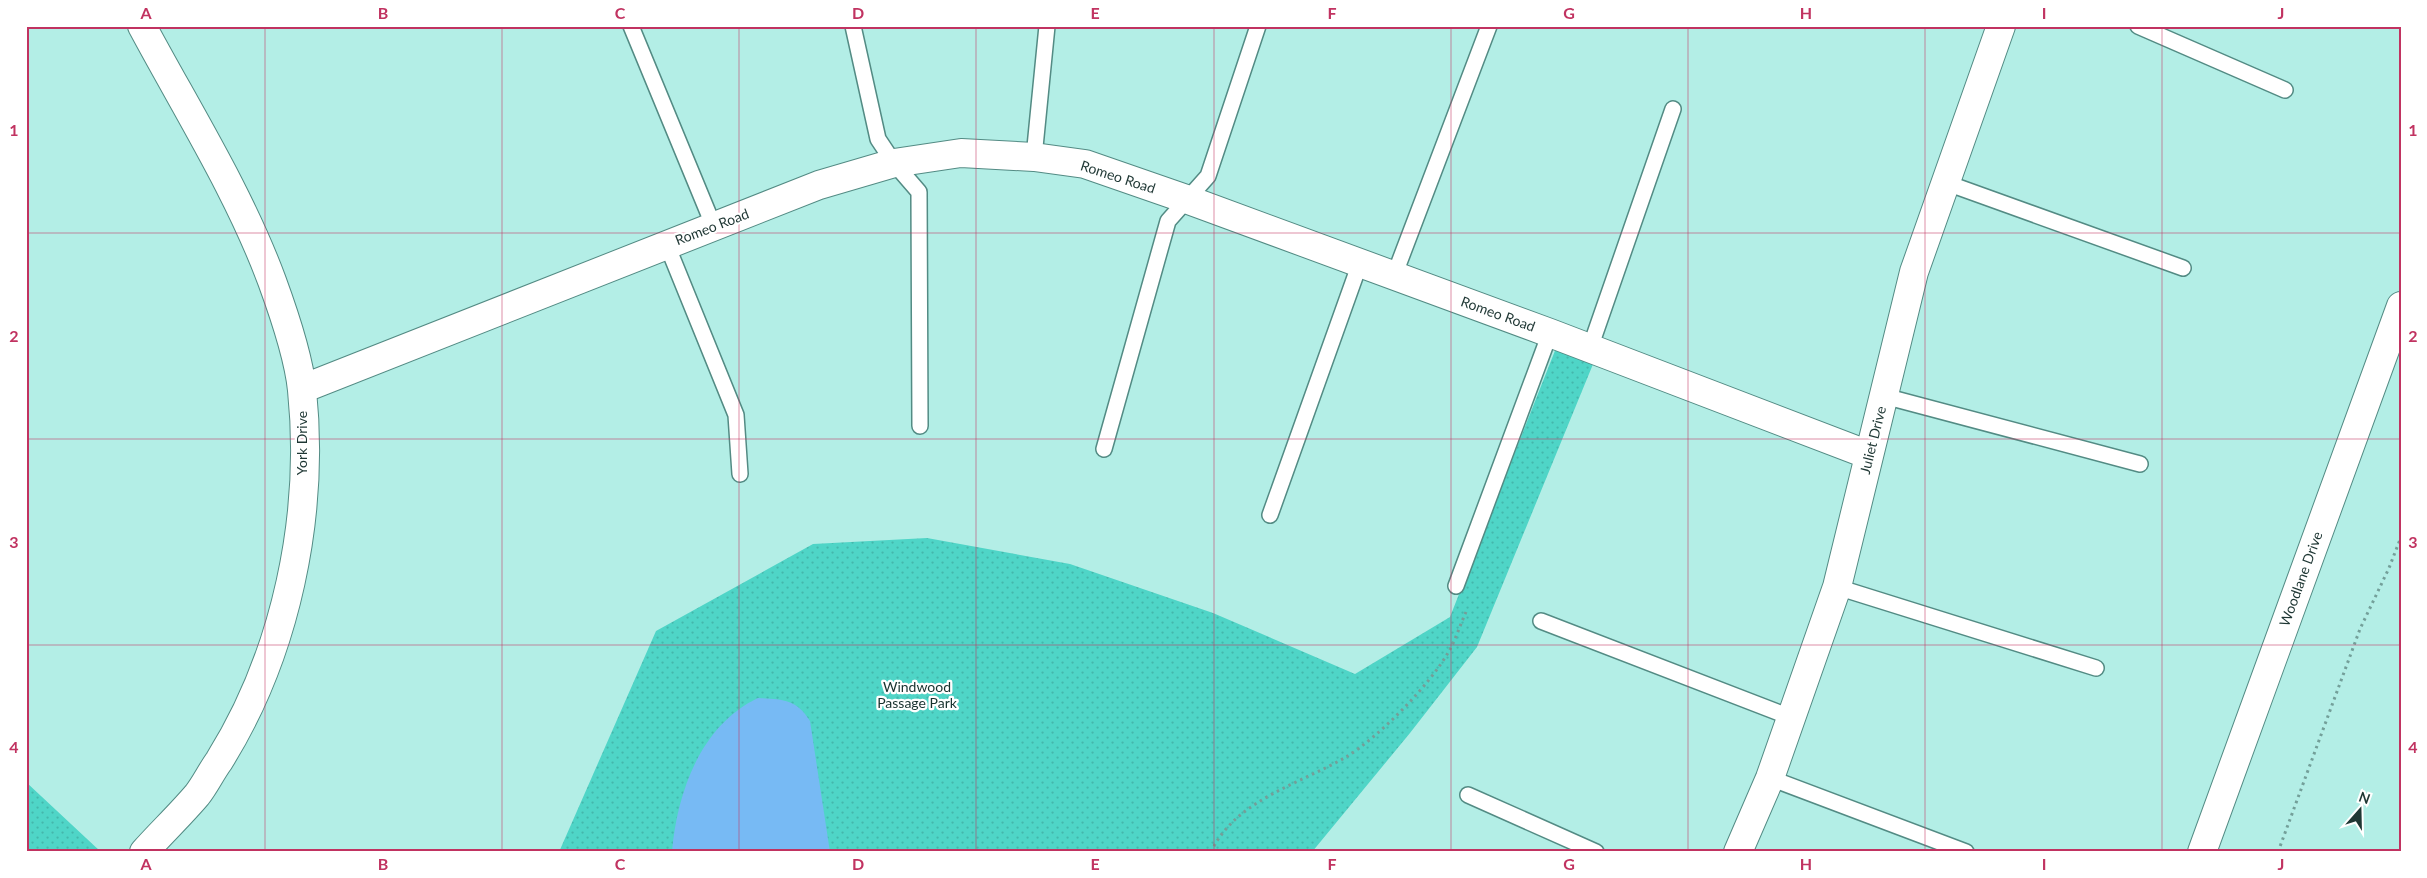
<svg xmlns="http://www.w3.org/2000/svg" width="2427" height="878" viewBox="0 0 2427 878" font-family="Lato,sans-serif">
<style>
.park{fill:url(#park-dots)}
.water{fill:#77baf4}
.lines{fill:none;stroke-linecap:round;stroke-linejoin:round}
.lane-casing{stroke:#538b84;stroke-width:18}
.street-casing{stroke:#538b84;stroke-width:30}
.secondary-casing{stroke:#538b84;stroke-width:30}
.path{stroke:#739f99;stroke-width:3;stroke-dasharray:2.5 4;stroke-linecap:butt}
.lane{stroke:#fff;stroke-width:15}
.street{stroke:#fff;stroke-width:28}
.secondary{stroke:#fff;stroke-width:28}
.grid{fill:none;stroke:#c13361;stroke-width:1;stroke-opacity:0.55}
.labels{text-anchor:middle;stroke-width:4.5;stroke-linejoin:round;paint-order:stroke}
.street-label{font-size:14px;fill:#1f3734;stroke:#fff}
.park-label{font-size:14px;fill:#18322f;stroke:#fff}
.neatline{fill:none;stroke:#c13361;stroke-width:2}
.grid-label{font-size:16px;text-anchor:middle;font-weight:bold;fill:#c13361}
</style>
<defs>
<pattern id="park-dots" width="8" height="8" patternUnits="userSpaceOnUse" patternTransform="scale(1.25)"><rect width="8" height="8" fill="#4fd5c7"/><path d="M2 2h.1M6 6h.1" fill="none" stroke="#44b7ac" stroke-width="1.8" stroke-linecap="round"/></pattern>
</defs>
<rect width="100%" height="100%" fill="#b3eee6"/>
<path class="park" d="M1560 338 1598 352 1477 647 1410 733 1312 852H559L656 631 813 544 927 538 1070 564 1213 613 1355 674 1450 617Z
M26 782 101 852H26Z"/>
<path class="water" d="M758 698C782 699 797 699 810 721L830 852H672C677 792 701 725 758 698Z"/>
<g class="lines">
<defs>
<path id="lane" d="M631 26 714 227
M853 26 878 139 894 163 919 192 920 426
M2138 26 2285 90
M1034 157 1047 26
M1944 182 2183 268
M667 245 736 415 740 474
M1394 276 1489 26
M1590 348 1673 109
M1884 396 2140 464
M1104 449 1168 221 1208 176 1258 26
M1270 515 1360 263
M1456 586 1550 333
M1837 587 2096 668
M1541 621 1790 717
M1770 778 1966 852
M1468 795 1596 852"/>
<path id="street" d="M142 26C187 110 239 192 272 281 283 311 299 360 302 390 315 516 286 654 219 761 211 772 205 785 197 795 180 815 161 833 144 852
M302 389 819 185 894 163 961 153 1034 157 1085 164 1186 199 1550 333 1869 455
M1738 852 1770 778 1837 587 1914 272 2001 26"/>
<path id="secondary" d="M2202 852 2401 306"/>
</defs>
<use href="#lane" class="lane-casing"/>
<use href="#street" class="street-casing"/>
<use href="#secondary" class="secondary-casing"/>
<path class="path" d="M1211 852C1235 800 1300 784 1346 757 1379 737 1430 685 1449 651 1456 639 1460 625 1466 612
M2278 852 2360 629 2389 568 2401 537"/>
<use href="#lane" class="lane"/>
<use href="#street" class="street"/>
<use href="#secondary" class="secondary"/>
</g>
<path class="grid" d="M265 26V852M502 26V852M739 26V852M976 26V852M1214 26V852M1451 26V852M1688 26V852M1925 26V852M2162 26V852M26 233H2401M26 439H2401M26 645H2401"/>
<g class="labels">
<g class="street-label">
<text transform="translate(1118 177) rotate(18)" y="5">Romeo Road</text>
<text transform="translate(712 227) rotate(-21)" y="5">Romeo Road</text>
<text transform="translate(1498 314) rotate(20)" y="5">Romeo Road</text>
<text transform="translate(1873 440) rotate(-76)" y="5">Juliet Drive</text>
<text transform="translate(302 443) rotate(-90)" y="5">York Drive</text>
<text transform="translate(2301 579) rotate(-70)" y="5">Woodlane Drive</text>
</g>
<g class="park-label">
<text x="917" y="692">Windwood<tspan x="917" dy="16">Passage Park</tspan></text>
</g>
</g>
<rect width="2427" height="878" fill="none" stroke="#ffffff" stroke-width="55"/>
<g transform="translate(2360 810) rotate(20)" stroke="#ffffff" stroke-width="4" paint-order="stroke">
<path d="M0-4L9 19L0 12L-9 19Z" fill="#1f3734"/>
<text y="-8" font-size="14" font-weight="bold" text-anchor="middle" fill="#1f3734">N</text>
</g>
<rect x="28" y="28" width="2372" height="822" class="neatline"/>
<g class="grid-label">
<text x="146" y="19">A</text>
<text x="383" y="19">B</text>
<text x="620" y="19">C</text>
<text x="858" y="19">D</text>
<text x="1095" y="19">E</text>
<text x="1332" y="19">F</text>
<text x="1569" y="19">G</text>
<text x="1806" y="19">H</text>
<text x="2044" y="19">I</text>
<text x="2281" y="19">J</text>
<text x="14" y="136">1</text>
<text x="2413" y="136">1</text>
<text x="14" y="342">2</text>
<text x="2413" y="342">2</text>
<text x="14" y="548">3</text>
<text x="2413" y="548">3</text>
<text x="14" y="753">4</text>
<text x="2413" y="753">4</text>
<text x="146" y="870">A</text>
<text x="383" y="870">B</text>
<text x="620" y="870">C</text>
<text x="858" y="870">D</text>
<text x="1095" y="870">E</text>
<text x="1332" y="870">F</text>
<text x="1569" y="870">G</text>
<text x="1806" y="870">H</text>
<text x="2044" y="870">I</text>
<text x="2281" y="870">J</text>
</g>
</svg>
